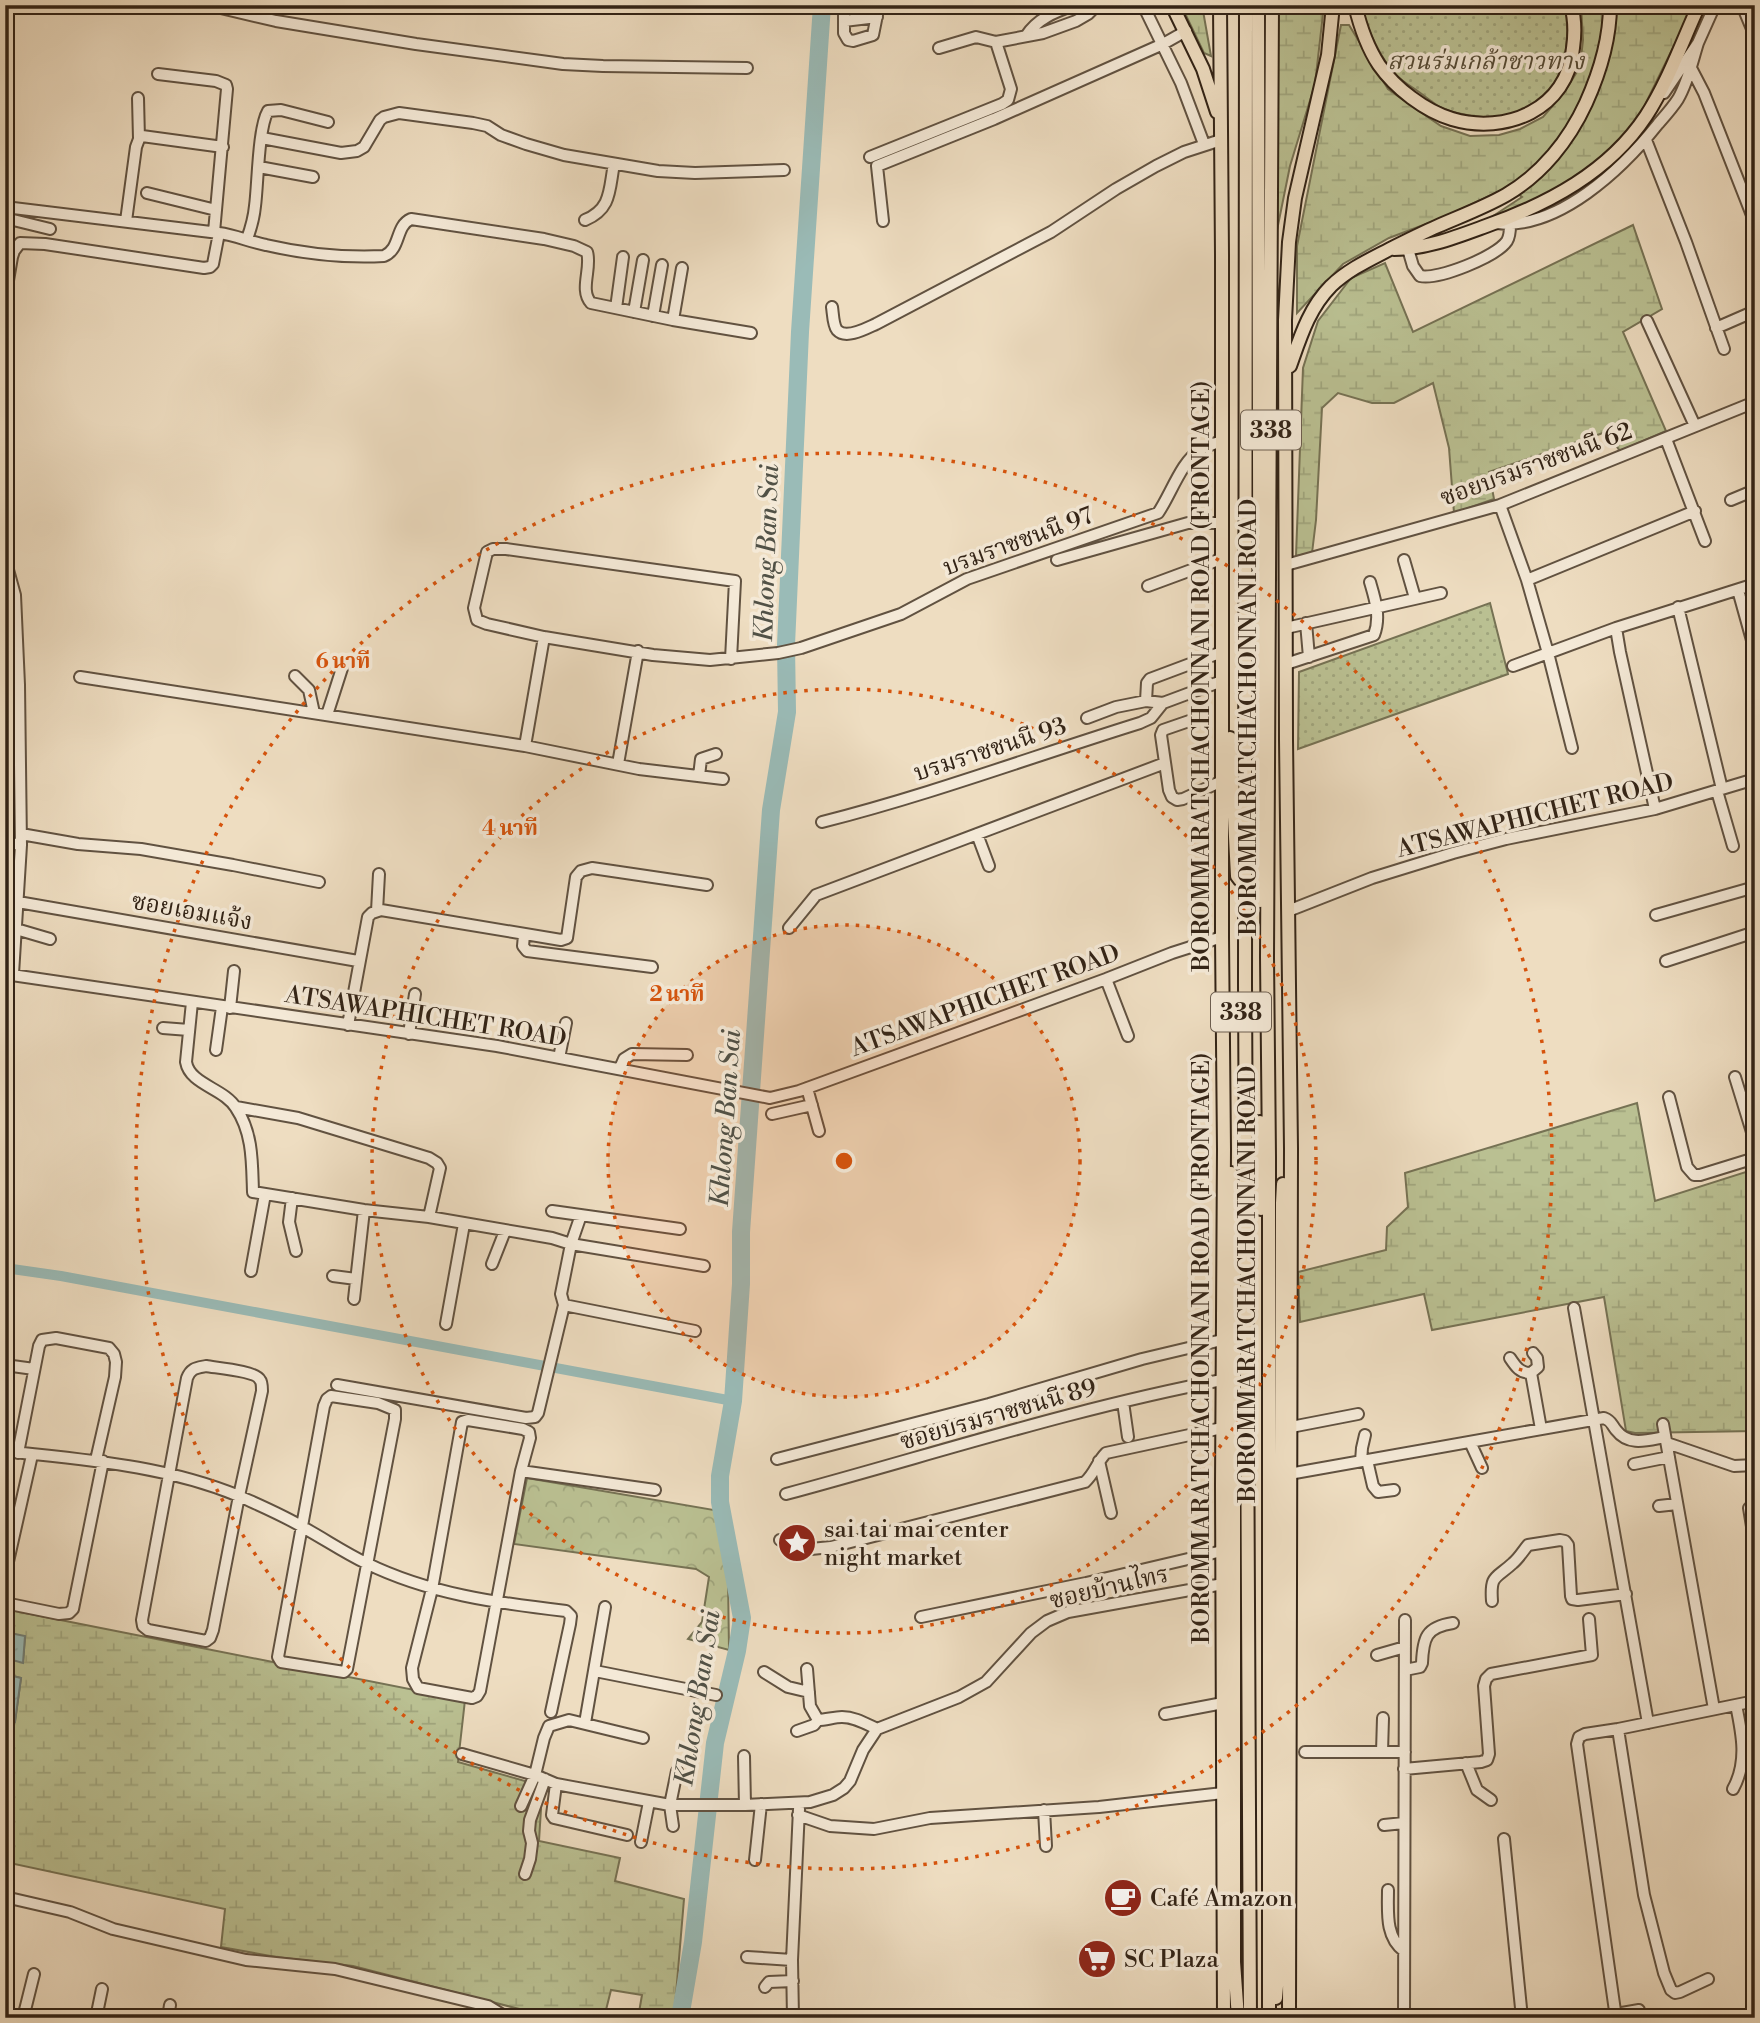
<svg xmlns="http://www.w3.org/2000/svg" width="1760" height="2023" viewBox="0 0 1760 2023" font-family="'Libre Bodoni','Noto Serif Thai',serif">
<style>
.grass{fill:url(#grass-dots);stroke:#767254;stroke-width:2}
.forest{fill:url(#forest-crowns);stroke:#767254;stroke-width:2}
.wetland{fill:url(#wetland-marsh);stroke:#767254;stroke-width:2}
.water{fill:url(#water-ripples);stroke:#707e77;stroke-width:2}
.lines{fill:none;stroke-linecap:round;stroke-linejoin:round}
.canal{stroke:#9abbb7;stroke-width:10}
.river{stroke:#9abbb7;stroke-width:18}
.minor-casing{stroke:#615241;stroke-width:14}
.major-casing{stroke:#322316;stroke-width:16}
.minor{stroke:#f4e9d7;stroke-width:10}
.major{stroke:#eeddc1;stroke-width:12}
.ring{fill:none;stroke:#d6540d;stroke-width:3.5;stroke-dasharray:3.5 7}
.labels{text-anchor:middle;stroke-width:7;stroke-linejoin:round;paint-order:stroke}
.shield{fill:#f4e9d7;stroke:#6c5e50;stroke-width:2}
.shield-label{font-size:23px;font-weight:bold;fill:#322316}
.park-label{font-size:24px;font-style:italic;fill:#544a35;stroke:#f4e9d7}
.street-label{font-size:24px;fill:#322316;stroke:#f4e9d7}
.poi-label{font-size:24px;fill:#322316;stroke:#f4e9d7;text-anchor:start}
.water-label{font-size:26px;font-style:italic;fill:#515146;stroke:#f4e9d7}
.centre{fill:#d6540d;stroke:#f4e9d7;stroke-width:3.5}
.ring-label{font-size:21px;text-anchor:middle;font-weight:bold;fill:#d6540d;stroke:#f4e9d7;stroke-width:7;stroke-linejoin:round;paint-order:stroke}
</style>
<defs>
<pattern id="grass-dots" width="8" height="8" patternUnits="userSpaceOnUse" patternTransform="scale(1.75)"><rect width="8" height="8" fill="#bac092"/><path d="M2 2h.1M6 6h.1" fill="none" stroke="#a0a57d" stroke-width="1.8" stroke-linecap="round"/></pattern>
<pattern id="forest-crowns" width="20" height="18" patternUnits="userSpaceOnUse" patternTransform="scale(1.75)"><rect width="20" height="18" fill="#bac092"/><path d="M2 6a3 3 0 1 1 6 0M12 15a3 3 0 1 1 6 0" fill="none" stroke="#a0a57d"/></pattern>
<pattern id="wetland-marsh" width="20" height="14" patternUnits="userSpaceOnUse" patternTransform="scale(1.75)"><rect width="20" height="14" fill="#bac092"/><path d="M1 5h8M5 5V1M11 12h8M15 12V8" fill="none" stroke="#a0a57d"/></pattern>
<pattern id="water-ripples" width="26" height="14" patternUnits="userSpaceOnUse" patternTransform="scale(1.75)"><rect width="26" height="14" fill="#9abbb7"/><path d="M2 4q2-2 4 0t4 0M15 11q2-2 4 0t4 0" fill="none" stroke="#85a09d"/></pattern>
</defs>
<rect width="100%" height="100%" fill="#eeddc1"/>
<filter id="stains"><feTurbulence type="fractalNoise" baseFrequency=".00286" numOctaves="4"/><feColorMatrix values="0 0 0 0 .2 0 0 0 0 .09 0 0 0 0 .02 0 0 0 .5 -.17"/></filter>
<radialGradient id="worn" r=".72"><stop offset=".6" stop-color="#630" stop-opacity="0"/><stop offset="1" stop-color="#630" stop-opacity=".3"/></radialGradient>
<path class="grass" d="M1361 5H1565C1575 66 1551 122 1482 117 1469 116 1452 113 1440 107 1433 103 1426 97 1419 92 1412 87 1403 82 1397 76 1380 59 1367 28 1361 5Z
M1490 603 1508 674 1298 749 1299 672Z"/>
<path class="forest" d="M527 1478 714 1510 728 1577 729 1650 688 1639 702 1622 709 1577 696 1569 514 1544Z"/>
<path class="wetland" d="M1181 5H1202L1211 56 1204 53Z
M1275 5H1324L1315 84 1290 166 1275 240Z
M1581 5H1694L1636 123 1582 176 1531 203 1487 220 1522 197 1509 187 1442 218 1389 238 1343 264 1297 313V246L1341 25H1349L1388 89 1409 104 1441 126 1470 136 1499 135 1520 129 1543 117 1564 93 1580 67 1583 40Z
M1633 225 1662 309 1623 332 1666 431 1620 451 1606 432 1489 472 1494 499 1454 513 1449 448 1433 383 1394 403H1372L1338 393 1322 408 1316 520 1312 553 1296 556 1303 368 1318 321 1351 278 1385 263 1413 332Z
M1637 1103 1655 1201 1755 1169V1254L1750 1256 1755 1279V1431L1635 1433 1626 1431 1604 1297 1432 1330 1424 1294 1300 1322 1298 1272 1386 1250 1387 1227 1408 1207 1405 1173Z
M5 1609 465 1700 458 1762 525 1781 541 1809 539 1841 620 1858 615 1881 684 1899 674 2018H638L642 1995 611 1990 604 2018H554L353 1966 276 1957 221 1947 225 1909 5 1862V1720L15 1721 21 1678 5 1674V1658L23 1662 25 1637 5 1632Z"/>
<path class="water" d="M5 1632 25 1636 23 1663 5 1658Z
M5 1674 21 1678 15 1722 5 1720Z"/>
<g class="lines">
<path class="canal" d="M5 1268 61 1276 733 1401"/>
<path class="river" d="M680 2018 693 1942 715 1743 737 1651 742 1618 720 1502V1476L733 1401 741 1284V1232L771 810 787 712 786 645 800 332 822 5"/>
<defs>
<path id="minor" d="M208 5 276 21 416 44 563 64 603 66 747 68
M844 5V33L848 40 853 41 873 35 879 5
M1143 5 1181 83 1204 144
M1742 5 1755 36
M844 21 877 17
M1026 36C1038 18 1055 12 1074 5
M939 48 976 37 996 42 1043 33 1076 21 1088 14 1097 5
M1691 68 1704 93 1755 223
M158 74 216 81 226 85 227 89 214 232
M1664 93 1698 43 1715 5
M138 98 139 139
M262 138 341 153 357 151 364 147 380 120 384 117 399 113 473 123 487 126 501 135 526 144 564 155 658 171 695 173 784 170
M1646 140 1686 242 1724 349
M870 157 1002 104 1008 100 1011 89 996 42
M259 167 313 177
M147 193 216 210
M5 207 219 233C235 235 250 242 266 245 305 254 344 258 384 256 401 249 395 226 411 219L544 239 574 246 587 252C592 268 579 290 591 303L673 320 751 333
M5 218 50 229
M585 220C612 209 609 189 614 164
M126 221 136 147 139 139 142 136 223 147
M883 221 877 166 994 119 1163 44 1186 31
M1496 223C1558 231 1623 168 1658 124 1665 116 1673 107 1678 99 1688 82 1692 62 1698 43
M247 239C251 228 254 217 255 206 258 184 258 128 268 111L281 110 328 122
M1408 249 1413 266 1420 276C1438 280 1496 257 1507 241 1510 236 1510 230 1510 225
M5 298 12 257 14 251 20 243 45 244 204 268 210 267 213 264 219 233
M832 307C833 313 833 325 837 330 846 340 867 328 876 324L1051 232 1116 189 1156 166 1184 152 1221 140
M616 308 623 257
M634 312 643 260
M653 316 662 265
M673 320 682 268
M1647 321 1695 426
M5 323 7 351 5 361
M1716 328 1755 311
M1666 439 1705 541
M1731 500 1755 490
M1500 505 1527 580 1548 653 1572 748
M5 559 15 595 19 685 21 845 13 974
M1057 560 1188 523H1221
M1404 560 1415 598
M1286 565 1500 505 1755 402
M1527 580 1695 511
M1148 586 1221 559
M1738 590 1755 651
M1678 607 1722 789
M1306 623 1309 657
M1286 628 1441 593
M1616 628 1620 652 1655 809
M731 659 735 581 506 549H493L487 552 474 608 477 620 487 624 544 637 653 655 710 660 778 653 801 648 901 614 967 579 1158 513C1170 496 1182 460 1200 450 1206 446 1214 444 1221 441
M1286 664 1374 635C1381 617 1375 599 1370 582
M1513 666 1616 628 1755 584
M295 676 309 690 314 713
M80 677 525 746 639 769 723 779
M1146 701 1147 683 1150 679 1222 652
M327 715 344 662
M1087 718 1116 707 1146 701 1163 703 1222 681
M1192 720 1163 730 1161 735 1169 790 1172 797 1177 800 1183 799 1222 781
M525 746 544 637
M618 764 638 651
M699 776 701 759 716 754
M1717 791 1733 846
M822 822C929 795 1034 756 1140 723L1151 718 1163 703
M21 834 78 844 141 849 233 865 319 882
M977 834 989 866
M5 842 21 845
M18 902 358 961
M377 911 379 874
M1288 911 1372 878 1453 853 1506 839 1655 809 1755 779
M1656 915 1755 887
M789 928 816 895 1165 763
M16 929 50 939
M524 935 523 946 527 951 652 967
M1666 961 1755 932
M5 974 497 1046 770 1098 799 1091 1106 979 1172 953 1222 937
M1106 979 1128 1036
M192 1002 186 1062C190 1085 224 1088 236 1108 253 1133 252 1163 253 1192L364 1210 429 1217 552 1238 571 1244 561 1294 564 1305 695 1331
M230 1008 234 971
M348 1025 368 917 372 913 381 910 561 940 567 938 576 877 581 871 592 868 707 885
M163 1028 189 1030
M409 1034 415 994
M216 1050 222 1007
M559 1058 566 1023
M620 1068 624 1059 632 1054 687 1055
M1735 1077 1755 1142
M807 1088 819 1131
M1669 1097 1687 1167 1694 1175H1700L1755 1158
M236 1107 298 1118 429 1158 437 1163 440 1168 429 1217
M772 1114 812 1105
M292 1198 289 1222 296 1251
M552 1211 680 1229
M581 1215 571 1244 704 1266
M492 1264 505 1231
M251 1271 265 1194
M333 1276 356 1279
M354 1299 364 1210
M1574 1308 1648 1723
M446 1324 464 1224
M1510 1358C1516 1367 1520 1373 1531 1373L1538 1367 1537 1358 1533 1353
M5 1365 34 1369
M206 1366C217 1368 256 1371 260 1380 262 1382 262 1388 262 1391L239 1496 213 1630 210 1638 206 1641 148 1630 143 1626 142 1620 187 1378C191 1368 196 1368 206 1366Z
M1531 1373 1541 1429
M337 1385 526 1418 535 1417 538 1413 564 1305
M331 1396 378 1403 395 1410V1419L347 1669 344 1672 281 1662 278 1657 324 1406 327 1399Z
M1123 1402 1128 1437
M468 1420 523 1429 529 1432 530 1438 521 1471 480 1691 477 1696 472 1698 418 1688 413 1679 412 1668 432 1589 462 1422Z
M1663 1424 1714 1709
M1291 1427 1358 1414
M1470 1442 1482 1468
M1667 1443 1734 1466 1755 1465
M5 1451C86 1460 163 1465 239 1496 261 1506 285 1516 306 1529 326 1540 345 1553 366 1563 429 1594 497 1603 566 1611L571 1616 570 1624 551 1712
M18 1453 39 1346 42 1340 56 1338 109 1348 114 1354 116 1362 115 1377 96 1460
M777 1459 989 1404 1142 1359 1222 1340
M1367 1460 1373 1486 1378 1492 1394 1490
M1099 1461 1111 1513
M1361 1461 1362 1448 1365 1435
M1634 1464 1669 1457
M521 1471 655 1490
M1289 1474 1604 1418C1612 1421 1611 1424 1616 1430 1629 1447 1648 1440 1665 1437
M786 1494C931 1455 1075 1408 1222 1380
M1659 1506 1677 1504
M1749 1508 1755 1545
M780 1540 811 1549 831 1547 1085 1482C1095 1473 1097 1462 1106 1453L1222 1428
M5 1575 32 1455
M1492 1601C1490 1574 1496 1579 1513 1563 1519 1558 1523 1551 1528 1545L1560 1540 1565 1541 1568 1545 1571 1596 1572 1599 1578 1600 1626 1594
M5 1603 59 1614 69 1613 73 1609 103 1461
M921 1617 1086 1583 1222 1551
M1377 1655 1405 1647
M807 1669 810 1706 818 1720
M1405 1670 1420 1667 1422 1663C1423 1638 1426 1627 1453 1623
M595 1671 716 1695
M764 1672 788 1687 809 1692
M1165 1714 1223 1703
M585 1723 605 1607
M1618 1729 1644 1895 1664 1973 1671 1990 1675 1993 1680 1992 1708 1979
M797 1731 814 1725 818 1720C826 1720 834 1717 842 1717 855 1717 866 1724 877 1729
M1305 1752H1405
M1382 1752 1383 1718
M462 1754 535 1775 556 1784 670 1805H745L810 1802 833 1795 844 1788 850 1781 863 1750 877 1729 959 1697 986 1682 1031 1633 1047 1621 1068 1612 1223 1584
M744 1756 745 1805
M1466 1763 1477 1790 1491 1800
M1404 1769 1481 1762 1487 1760 1489 1754 1484 1686 1486 1679 1491 1674 1592 1655 1589 1619
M556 1784 552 1815 554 1818 627 1835
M1733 1789C1748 1762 1742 1734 1736 1705
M521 1806 535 1775 544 1738 549 1726 569 1720 643 1738
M1044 1810 1046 1846
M798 1815 830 1826 874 1829 930 1818 1099 1807 1223 1793
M1384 1825 1404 1823
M673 1826 670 1805 677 1771
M1504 1839 1522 2018
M641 1842 649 1802
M755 1860 761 1804
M525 1874 530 1859 532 1843 529 1831 530 1820 545 1779
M1388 1890C1388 1912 1385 1937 1404 1951
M5 1897 70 1912 113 1929 246 1960 335 1969 488 2006 501 2014 519 2018
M747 1957 792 1960
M765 1987 769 1982 793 1981
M1616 2014 1639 2010
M23 2018 34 1974
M96 2018 102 1989
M168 2018 170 2005
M238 2018V2017
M793 2018 792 1960 799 1809
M1335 2018H1406
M1404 2018 1405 1620
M1616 2018 1577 1744 1579 1737 1585 1734 1618 1729 1755 1701"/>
<path id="major" d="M1172 5 1203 69 1217 112
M1220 5 1222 255V937L1224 1149 1222 1485 1224 2018
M1246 5 1245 984 1250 2018
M1258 5 1260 901
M1355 5C1360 26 1367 47 1379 65 1395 88 1425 111 1452 119 1506 135 1568 109 1573 48 1575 34 1575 19 1571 5
M1394 249C1426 249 1456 237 1486 226 1548 204 1609 172 1646 116 1668 82 1682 42 1699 5
M1290 366C1300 338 1309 308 1331 286 1349 269 1369 260 1390 249 1406 241 1422 233 1438 226 1461 216 1485 207 1506 195 1542 174 1569 140 1586 103 1600 72 1610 39 1610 5
M1230 738 1237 876 1240 880
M1260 1122 1261 1209
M1231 1173 1234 1205V1962L1238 2018
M1276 1998 1279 1963 1282 1203 1283 1184
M1269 2018V1157L1267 957 1272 5
M1289 2018 1291 1148 1286 740 1285 320 1289 242 1295 198 1328 55 1333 5"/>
</defs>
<use href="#minor" class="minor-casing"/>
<use href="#major" class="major-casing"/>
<use href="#minor" class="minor"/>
<use href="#major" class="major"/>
</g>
<circle cx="844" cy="1161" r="236" fill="#d6540d" fill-opacity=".12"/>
<g class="ring">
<circle cx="844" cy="1161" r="236"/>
<circle cx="844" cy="1161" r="472"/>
<circle cx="844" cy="1161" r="708"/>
</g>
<defs>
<symbol id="sight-disc" viewBox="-11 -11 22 22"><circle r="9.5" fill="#8f2418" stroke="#f4e9d7"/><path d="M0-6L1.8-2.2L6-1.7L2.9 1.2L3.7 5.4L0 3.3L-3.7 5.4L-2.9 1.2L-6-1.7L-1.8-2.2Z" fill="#fff"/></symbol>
<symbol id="cafe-disc" viewBox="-11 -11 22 22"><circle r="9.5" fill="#8f2418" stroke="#f4e9d7"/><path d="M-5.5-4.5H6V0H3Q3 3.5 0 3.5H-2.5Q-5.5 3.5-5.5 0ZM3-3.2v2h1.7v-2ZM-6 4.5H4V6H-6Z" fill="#fff"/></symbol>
<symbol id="supermarket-disc" viewBox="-11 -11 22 22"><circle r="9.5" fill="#8f2418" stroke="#f4e9d7"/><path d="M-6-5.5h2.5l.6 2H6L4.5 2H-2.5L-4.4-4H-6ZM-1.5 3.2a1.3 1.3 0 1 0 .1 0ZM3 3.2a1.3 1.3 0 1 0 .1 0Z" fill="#fff"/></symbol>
</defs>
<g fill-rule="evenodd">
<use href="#sight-disc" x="775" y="1521" width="44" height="44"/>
<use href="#cafe-disc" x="1101" y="1876" width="44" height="44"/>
<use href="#supermarket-disc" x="1075" y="1937" width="44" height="44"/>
</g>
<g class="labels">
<g class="shield">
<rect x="1241" y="410.5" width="60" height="39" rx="5"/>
<rect x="1211" y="992.5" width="60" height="39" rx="5"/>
</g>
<g class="shield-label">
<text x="1271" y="438">338</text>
<text x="1241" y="1020">338</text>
</g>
<g class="park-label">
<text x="1486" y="69">สวนร่มเกล้าชาวทาง</text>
</g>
<g class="street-label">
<text transform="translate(1536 464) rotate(-20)" y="8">ซอยบรมราชชนนี 62</text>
<text transform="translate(1018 541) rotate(-20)" y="8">บรมราชชนนี 97</text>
<text transform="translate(1201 676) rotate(-90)" y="8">BOROMMARATCHACHONNANI ROAD (FRONTAGE)</text>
<text transform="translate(1248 717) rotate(-90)" y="8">BOROMMARATCHACHONNANI ROAD</text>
<text transform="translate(990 749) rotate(-18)" y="8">บรมราชชนนี 93</text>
<text transform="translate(1535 815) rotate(-14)" y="8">ATSAWAPHICHET ROAD</text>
<text transform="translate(192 911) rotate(10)" y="8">ซอยเอมแจ้ง</text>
<text transform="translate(985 1000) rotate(-20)" y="8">ATSAWAPHICHET ROAD</text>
<text transform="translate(426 1016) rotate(9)" y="8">ATSAWAPHICHET ROAD</text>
<text transform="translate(1247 1284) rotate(-90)" y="8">BOROMMARATCHACHONNANI ROAD</text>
<text transform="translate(1201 1348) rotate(-90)" y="8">BOROMMARATCHACHONNANI ROAD (FRONTAGE)</text>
<text transform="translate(998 1414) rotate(-16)" y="8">ซอยบรมราชชนนี 89</text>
<text transform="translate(1109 1587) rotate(-13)" y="8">ซอยบ้านไทร</text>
</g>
<g class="poi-label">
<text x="824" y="1537">sai tai mai center<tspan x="824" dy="28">night market</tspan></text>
<text x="1150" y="1906">Café Amazon</text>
<text x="1124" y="1967">SC Plaza</text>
</g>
<g class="water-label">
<text transform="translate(766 553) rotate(-88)" y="9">Khlong Ban Sai</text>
<text transform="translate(725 1118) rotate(-86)" y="9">Khlong Ban Sai</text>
<text transform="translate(697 1698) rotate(-81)" y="9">Khlong Ban Sai</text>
</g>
</g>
<circle cx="844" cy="1161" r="10" class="centre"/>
<g class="ring-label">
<text x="343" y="668">6 นาที</text>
<text x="510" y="835">4 นาที</text>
<text x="677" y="1001">2 นาที</text>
</g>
<rect width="1760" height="2023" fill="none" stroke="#eeddc1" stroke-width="28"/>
<rect x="7" y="7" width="1746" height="2009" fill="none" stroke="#322316" stroke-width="3.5"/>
<rect x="14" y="14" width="1732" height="1995" fill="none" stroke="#322316" stroke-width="2"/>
<rect width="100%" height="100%" filter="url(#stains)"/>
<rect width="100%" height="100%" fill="url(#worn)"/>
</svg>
